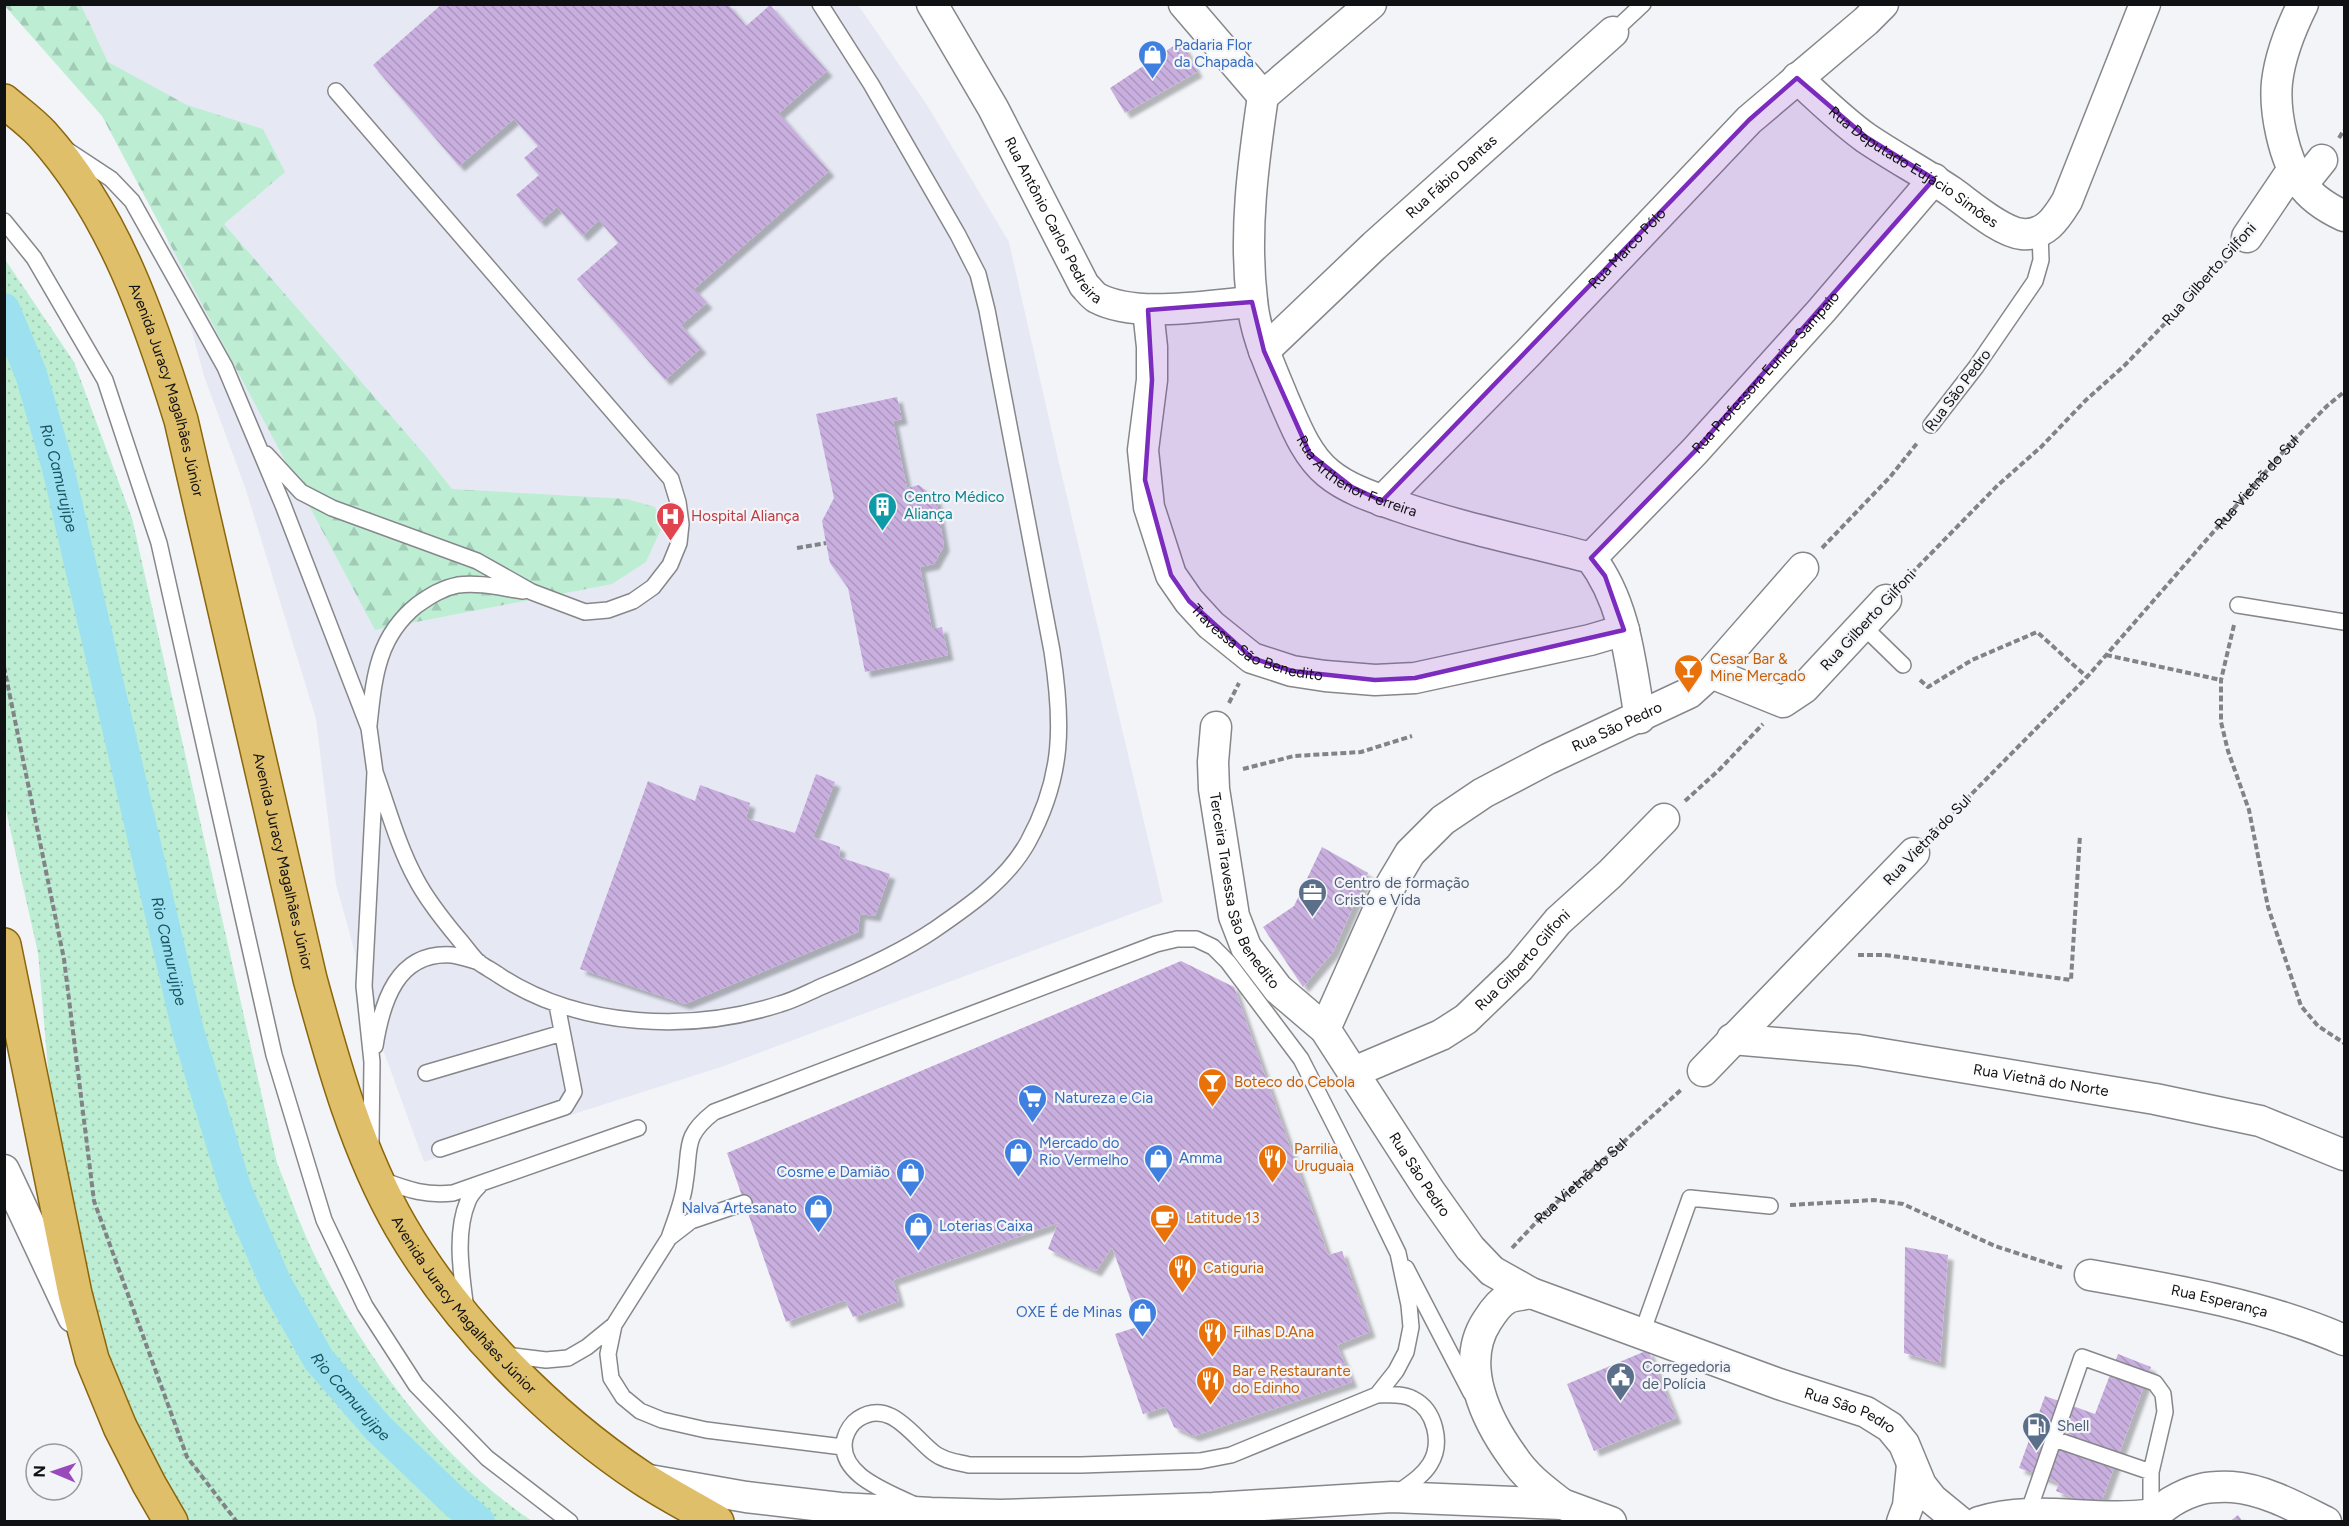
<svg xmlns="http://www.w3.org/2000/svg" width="2349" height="1526" viewBox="0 0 2349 1526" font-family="Figtree,sans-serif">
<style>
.built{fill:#e6e9f4}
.grass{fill:url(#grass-dots)}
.forest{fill:url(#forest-firs)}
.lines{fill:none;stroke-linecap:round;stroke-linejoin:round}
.canal{stroke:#9de1f0;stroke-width:32}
.building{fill:url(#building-back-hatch);filter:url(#shadow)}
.lane-casing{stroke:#86878a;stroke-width:18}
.street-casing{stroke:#86878a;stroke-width:33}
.primary-casing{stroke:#8a660c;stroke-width:36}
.path{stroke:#828386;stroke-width:4;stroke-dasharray:6 3;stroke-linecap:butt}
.lane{stroke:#fff;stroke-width:15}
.street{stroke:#fff;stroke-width:30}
.primary{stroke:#e0bf6b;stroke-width:33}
.marked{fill:#7b2cbf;fill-opacity:0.2;stroke:#7b2cbf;stroke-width:4.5;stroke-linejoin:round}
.labels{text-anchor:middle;stroke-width:4.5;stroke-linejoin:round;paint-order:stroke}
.shop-label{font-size:15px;fill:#366cbe;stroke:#f3f4f8;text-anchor:start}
.street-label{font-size:15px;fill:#101112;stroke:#f3f4f8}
.culture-label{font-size:15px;fill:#0d838f;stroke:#f3f4f8;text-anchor:start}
.health-label{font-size:15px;fill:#be3a42;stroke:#f3f4f8;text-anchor:start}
.food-label{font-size:15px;fill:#c56008;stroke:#f3f4f8;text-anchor:start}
.service-label{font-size:15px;fill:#4e5e75;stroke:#f3f4f8;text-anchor:start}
.water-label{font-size:16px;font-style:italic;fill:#19535e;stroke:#f3f4f8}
</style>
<defs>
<pattern id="grass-dots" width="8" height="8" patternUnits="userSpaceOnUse" patternTransform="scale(1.5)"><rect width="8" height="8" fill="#bdeed4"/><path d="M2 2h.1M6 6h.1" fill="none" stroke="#a1cbb5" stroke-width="1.8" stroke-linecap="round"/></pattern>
<pattern id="forest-firs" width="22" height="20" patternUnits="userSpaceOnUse" patternTransform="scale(1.5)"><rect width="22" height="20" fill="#bdeed4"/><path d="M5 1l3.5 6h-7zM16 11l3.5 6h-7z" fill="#a1cbb5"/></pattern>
<pattern id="building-back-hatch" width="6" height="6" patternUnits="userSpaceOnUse" patternTransform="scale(1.5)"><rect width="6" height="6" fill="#c9afdf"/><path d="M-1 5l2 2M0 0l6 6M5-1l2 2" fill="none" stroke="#ac96be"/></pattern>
<filter id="shadow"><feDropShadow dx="5.5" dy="5.5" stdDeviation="1.5" flood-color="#0004"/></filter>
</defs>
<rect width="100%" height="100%" fill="#f3f4f8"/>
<path class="built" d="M81 5H858L927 105 1009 242 1059 463 1163 902 724 1066 424 1162 377 1033 336 884 316 719 246 490 204 376 148 169 108 62Z"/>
<path class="grass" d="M4 258 74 362 132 518 277 1163C289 1192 299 1223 313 1252 363 1355 436 1456 532 1521H176L71 1333 38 953 5 806Z"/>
<path class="forest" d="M4 5H81L108 62 187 105 263 129 285 172 224 224 425 455 452 489 627 499 655 507 662 527 646 562 612 584 375 630 102 116Z"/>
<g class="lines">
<path class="canal" id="s1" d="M4 309 31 374 58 468 188 1031 236 1190 276 1284 319 1360 378 1428 452 1499 479 1522"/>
</g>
<path class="building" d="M442 4H728L746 26 770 5 827 71 779 113 829 171 694 289 707 303 681 325 701 348 665 380 577 279 618 243 599 220 582 236 557 207 540 222 516 195 539 175 524 158 538 146 514 119 459 166 373 65Z
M1181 41 1197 72 1125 113 1110 88Z
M897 397 902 419 893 421 907 488 919 485 936 499 944 546 934 564 920 567 932 629 942 627 948 655 865 672 848 588 830 563 826 543 822 521 834 498 816 414Z
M816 774 835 782 813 837 840 847 839 857 890 874 875 916 860 914 858 932 685 1004 580 969 648 781 695 801 700 785 750 803 746 818 795 833Z
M1322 847 1368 873 1333 952 1303 987 1263 927 1294 906Z
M1181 961 1234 987 1328 1255 1342 1251 1370 1332 1337 1345 1352 1382 1194 1436 1174 1427 1165 1407 1143 1414 1115 1334 1140 1326 1112 1247 1096 1271 1048 1249 1058 1223 893 1280 899 1301 853 1317 845 1300 786 1322 727 1153Z
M1905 1247 1948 1255 1940 1363 1904 1353Z
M1648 1350 1676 1418 1594 1451 1567 1384Z
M2118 1354 2151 1367 2099 1508 2056 1491 2059 1483 2019 1468 2045 1396 2095 1414Z
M2238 1515 2243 1522H2229Z"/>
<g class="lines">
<defs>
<path id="lane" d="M1613 32 1643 4
M67 150 111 179 132 201 225 367 283 505 369 728 375 772 364 986 372 1062 371 1141
M4 221 34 258 105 380 159 543 274 1055 324 1220 365 1306 416 1385 487 1458 570 1522
M1931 425 1976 367 2035 281 2041 260 2040 233
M266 454 301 492 332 508 477 561 532 592 585 612 608 610 633 601 653 587 670 565 679 543 681 524 678 502 671 479 336 91
M2238 605 2344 622
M1862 625 1903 665
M369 725C374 678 377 637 417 605 430 596 442 588 458 585 479 582 502 588 523 591
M375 772C388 808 398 846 416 879 427 900 443 920 458 938 465 946 471 955 478 962 485 967 493 971 500 976 580 1028 691 1033 780 1004 795 1000 809 992 823 986 862 970 900 953 934 930 969 906 1007 880 1028 842 1064 776 1063 723 1052 651L987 310 978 274 958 235 871 84 820 4
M375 1046C382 1002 397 951 452 955 461 956 470 960 479 962
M426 1073 562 1033
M440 1149 565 1107 574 1092 557 1005
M379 1179C407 1189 423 1196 453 1193L638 1128
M669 1238C675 1220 683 1202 685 1183 691 1148 682 1137 714 1112L1156 944 1177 939H1196L1213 947 1228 962 1301 1059 1361 1177 1398 1253 1409 1305 1411 1327 1406 1352 1396 1371 1377 1395
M1406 1268 1471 1393
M466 1310C462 1277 454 1234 468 1201 470 1196 475 1190 479 1186
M614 1325 608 1354 611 1378 623 1397 640 1411 662 1420 706 1430 843 1447
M1642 1333 1690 1198 1770 1206
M505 1355 546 1360 568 1358 587 1347 614 1325 669 1238 691 1221 744 1203
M2054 1439 2151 1472
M915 1505C889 1492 836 1475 845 1438 847 1431 852 1423 858 1419 890 1398 912 1436 934 1453 944 1461 957 1462 969 1465H1081L1200 1461 1231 1455 1377 1395C1388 1395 1402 1393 1413 1399 1435 1410 1443 1443 1430 1464 1422 1477 1408 1485 1396 1494
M2028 1513 2082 1357 2155 1383 2163 1394 2165 1412 2151 1472V1515"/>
<g id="street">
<path id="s4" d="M932 4 993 108 1084 285C1088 289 1092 295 1097 298 1137 319 1207 305 1252 302"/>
<path d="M1184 4 1263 96"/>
<path d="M2303 4C2291 28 2280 56 2277 82 2274 112 2284 159 2301 183 2311 198 2329 209 2344 216"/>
<path id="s5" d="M1797 78C1819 98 1841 120 1866 138 1894 157 1924 173 1952 192 1969 204 2001 232 2022 234 2045 236 2056 219 2067 201L2145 4"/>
<path id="s6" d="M1263 96C1253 164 1244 232 1252 300 1255 335 1271 368 1284 400 1295 425 1306 455 1328 473 1347 489 1375 498 1398 506 1461 528 1527 541 1591 558 1626 604 1630 662 1640 718"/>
<path d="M1263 96 1371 4"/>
<path d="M2302 185 2322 160"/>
<path d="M2247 237 2293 169"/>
<path id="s7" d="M1148 310 1152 347V380L1143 450 1149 507 1171 575 1189 601 1211 625 1252 658 1292 671 1325 676 1375 680 1415 678 1590 640 1624 630"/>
<path id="s8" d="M1264 351 1374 246 1613 32"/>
<path id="s9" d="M1382 501 1528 353 1749 120 1866 21 1883 4"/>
<path id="s10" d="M1591 558 1694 452 1822 310 1934 179"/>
<path d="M1711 673 1783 702 1804 688 1886 600"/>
<path id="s11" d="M1216 727 1213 762 1214 789 1234 916 1246 947 1278 989 1325 1029 1429 1190 1470 1248 1492 1271 1531 1293 1779 1384 1866 1412 1890 1427 1904 1444 1921 1485 1932 1499 1960 1522"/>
<path id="s12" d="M1325 1029 1385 895 1410 853 1443 820 1483 793 1548 759 1689 693 1711 673 1803 568"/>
<path id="s13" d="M1732 1039 1858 1050 2155 1099 2260 1121 2344 1155"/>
<path d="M1703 1071 1914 853"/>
<path id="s14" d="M1354 1072 1441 1035 1466 1019 1519 968 1558 921 1610 874 1664 819"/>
<path d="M4 1170 73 1317"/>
<path id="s15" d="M2090 1275C2176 1290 2264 1305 2344 1340"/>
<path d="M1531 1293C1524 1295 1515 1295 1508 1298 1500 1302 1492 1313 1487 1321 1459 1364 1486 1420 1513 1457 1526 1477 1544 1490 1562 1504"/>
<path d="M649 1480 746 1497 840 1508 931 1513 1000 1515 1213 1508 1392 1497 1562 1504 1611 1522"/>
<path d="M1902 1522 1908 1506 1912 1465"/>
<path d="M1979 1522C2034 1504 2091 1522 2147 1515 2156 1514 2164 1507 2171 1502 2193 1489 2207 1486 2232 1487 2264 1489 2298 1508 2326 1522"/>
</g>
<g id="primary">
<path id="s16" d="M4 101C17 112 31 122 42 134 114 214 150 320 181 420L310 979C333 1063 357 1151 401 1227 457 1323 550 1417 642 1478 666 1494 692 1507 717 1522"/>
<path d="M4 945 75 1294 92 1359 120 1427 149 1484 171 1522"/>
</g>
</defs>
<use href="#lane" class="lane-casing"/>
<use href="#street" class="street-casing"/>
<use href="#primary" class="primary-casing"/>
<g class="path">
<path d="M2339 138 2344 130"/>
<path d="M797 548 826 543"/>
<path d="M1822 548 1890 477 1918 442"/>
<path d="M1905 580 1998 485 2041 447 2086 400 2125 365 2227 259"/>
<path d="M2234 625 2221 680V722L2228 751 2249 810 2268 907 2301 1006 2318 1026 2344 1043"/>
<path d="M2106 655 2221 680"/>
<path d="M4 667 64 959 94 1201 187 1457 237 1522"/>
<path d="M1920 680 1928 687 1972 660 2037 632 2087 677"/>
<path d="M1229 703 1239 683"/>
<path d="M1243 769 1294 756 1361 752 1412 736"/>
<path d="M1685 801 1720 769 1763 724"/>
<path id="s2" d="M1934 832 2087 677 2290 444 2327 406 2344 392"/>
<path d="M1858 955H1885L2071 980 2080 835"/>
<path d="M1790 1205 1874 1200 1903 1204 1995 1246 2063 1268"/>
<path id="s3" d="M1512 1248 1543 1215 1682 1089"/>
</g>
<use href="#lane" class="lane"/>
<use href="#street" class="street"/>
<use href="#primary" class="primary"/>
</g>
<path class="marked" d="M1797 78 1866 137 1934 179 1694 452 1591 558 1605 576 1624 630 1415 678 1375 680 1292 671 1252 658 1189 601 1171 575 1145 480 1152 380 1148 310 1252 302 1264 351 1310 454 1352 487 1382 501 1749 120Z"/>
<defs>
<symbol id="shop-pin" viewBox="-11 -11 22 30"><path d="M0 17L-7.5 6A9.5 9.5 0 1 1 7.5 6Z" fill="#3f7fe0" stroke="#f3f4f8"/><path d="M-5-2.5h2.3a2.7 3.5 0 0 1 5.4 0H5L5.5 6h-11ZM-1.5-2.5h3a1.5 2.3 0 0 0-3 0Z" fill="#fff"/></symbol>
<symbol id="building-pin" viewBox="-11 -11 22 30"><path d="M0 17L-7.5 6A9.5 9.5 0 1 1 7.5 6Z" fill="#0f9aa8" stroke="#f3f4f8"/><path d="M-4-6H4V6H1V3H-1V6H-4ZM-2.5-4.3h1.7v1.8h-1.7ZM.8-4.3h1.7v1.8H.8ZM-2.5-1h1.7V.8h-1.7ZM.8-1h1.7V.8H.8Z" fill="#fff"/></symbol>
<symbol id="hospital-pin" viewBox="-11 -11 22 30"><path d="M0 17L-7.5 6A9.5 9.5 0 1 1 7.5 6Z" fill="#e0444e" stroke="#f3f4f8"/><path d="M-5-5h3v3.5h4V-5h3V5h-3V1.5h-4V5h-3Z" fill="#fff"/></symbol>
<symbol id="bar-pin" viewBox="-11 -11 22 30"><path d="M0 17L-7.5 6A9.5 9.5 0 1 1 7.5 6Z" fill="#e8710a" stroke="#f3f4f8"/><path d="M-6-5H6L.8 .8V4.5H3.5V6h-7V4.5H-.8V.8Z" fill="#fff"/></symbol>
<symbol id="office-pin" viewBox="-11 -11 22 30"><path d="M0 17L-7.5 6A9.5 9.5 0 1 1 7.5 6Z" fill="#5c6f8a" stroke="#f3f4f8"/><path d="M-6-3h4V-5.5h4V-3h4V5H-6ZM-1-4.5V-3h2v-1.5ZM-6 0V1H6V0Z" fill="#fff"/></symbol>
<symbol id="supermarket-pin" viewBox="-11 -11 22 30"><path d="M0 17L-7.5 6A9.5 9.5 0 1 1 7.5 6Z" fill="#3f7fe0" stroke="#f3f4f8"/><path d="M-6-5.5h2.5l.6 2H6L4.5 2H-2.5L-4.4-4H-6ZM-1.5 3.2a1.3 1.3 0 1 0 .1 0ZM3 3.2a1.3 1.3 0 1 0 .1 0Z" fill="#fff"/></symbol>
<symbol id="restaurant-pin" viewBox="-11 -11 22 30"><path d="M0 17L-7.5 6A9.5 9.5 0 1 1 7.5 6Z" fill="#e8710a" stroke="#f3f4f8"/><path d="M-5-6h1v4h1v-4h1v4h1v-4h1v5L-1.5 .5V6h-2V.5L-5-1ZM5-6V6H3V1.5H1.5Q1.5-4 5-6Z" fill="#fff"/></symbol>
<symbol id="cafe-pin" viewBox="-11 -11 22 30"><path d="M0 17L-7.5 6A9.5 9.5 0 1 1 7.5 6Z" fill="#e8710a" stroke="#f3f4f8"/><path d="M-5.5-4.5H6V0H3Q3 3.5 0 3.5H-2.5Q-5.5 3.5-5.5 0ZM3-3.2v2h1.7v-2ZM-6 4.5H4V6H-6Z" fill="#fff"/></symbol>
<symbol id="civic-pin" viewBox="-11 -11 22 30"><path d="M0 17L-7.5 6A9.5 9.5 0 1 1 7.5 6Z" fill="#5c6f8a" stroke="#f3f4f8"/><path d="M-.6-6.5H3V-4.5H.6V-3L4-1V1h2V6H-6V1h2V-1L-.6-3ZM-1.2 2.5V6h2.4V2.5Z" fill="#fff"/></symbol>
<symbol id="fuel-pin" viewBox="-11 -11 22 30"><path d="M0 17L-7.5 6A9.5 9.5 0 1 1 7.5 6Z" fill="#5c6f8a" stroke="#f3f4f8"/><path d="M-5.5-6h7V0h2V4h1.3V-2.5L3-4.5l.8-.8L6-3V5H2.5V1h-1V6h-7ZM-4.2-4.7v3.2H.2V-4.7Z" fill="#fff"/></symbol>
</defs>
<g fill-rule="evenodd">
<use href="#shop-pin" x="1136" y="38" width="33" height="45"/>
<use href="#building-pin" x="866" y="490" width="33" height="45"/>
<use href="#hospital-pin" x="654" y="500" width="33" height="45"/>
<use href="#bar-pin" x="1672" y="652" width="33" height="45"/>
<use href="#office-pin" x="1296" y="876" width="33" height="45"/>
<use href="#bar-pin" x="1196" y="1066" width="33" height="45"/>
<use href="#supermarket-pin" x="1016" y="1082" width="33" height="45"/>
<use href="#shop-pin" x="1002" y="1136" width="33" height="45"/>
<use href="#shop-pin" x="1142" y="1142" width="33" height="45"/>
<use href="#restaurant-pin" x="1256" y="1142" width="33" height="45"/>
<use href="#shop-pin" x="894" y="1156" width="33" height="45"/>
<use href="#shop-pin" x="802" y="1192" width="33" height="45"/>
<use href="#cafe-pin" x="1148" y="1202" width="33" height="45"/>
<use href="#shop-pin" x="902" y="1210" width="33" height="45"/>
<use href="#restaurant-pin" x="1166" y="1252" width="33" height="45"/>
<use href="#shop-pin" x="1126" y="1296" width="33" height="45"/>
<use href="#restaurant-pin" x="1196" y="1316" width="33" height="45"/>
<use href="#civic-pin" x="1604" y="1360" width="33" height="45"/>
<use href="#restaurant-pin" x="1194" y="1364" width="33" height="45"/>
<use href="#fuel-pin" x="2020" y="1410" width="33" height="45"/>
</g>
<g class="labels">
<g class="shop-label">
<text x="1174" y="50">Padaria Flor<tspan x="1174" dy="17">da Chapada</tspan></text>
<text x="1054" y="1103">Natureza e Cia</text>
<text x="1039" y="1148">Mercado do<tspan x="1039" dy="17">Rio Vermelho</tspan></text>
<text x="1179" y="1163">Amma</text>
<text x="890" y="1177" text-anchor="end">Cosme e Damião</text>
<text x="797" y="1213" text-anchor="end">Nalva Artesanato</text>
<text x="939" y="1231">Loterias Caixa</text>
<text x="1122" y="1317" text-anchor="end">OXE É de Minas</text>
</g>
<g class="street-label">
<text dy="5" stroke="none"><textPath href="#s5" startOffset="147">Rua Deputado Eujácio Simões</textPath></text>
<text dy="5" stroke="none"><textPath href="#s8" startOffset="256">Rua Fábio Dantas</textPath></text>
<text dy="5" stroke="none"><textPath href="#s4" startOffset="248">Rua Antônio Carlos Pedreira</textPath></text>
<text dy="5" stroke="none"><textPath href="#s9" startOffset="352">Rua Marco Pólo</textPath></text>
<text transform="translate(2209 274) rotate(-48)" y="5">Rua Gilberto Gilfoni</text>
<text dy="5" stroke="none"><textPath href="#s10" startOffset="255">Rua Professora Eunice Sampaio</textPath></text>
<text dy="5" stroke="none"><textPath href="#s16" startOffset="338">Avenida Juracy Magalhães Júnior</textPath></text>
<text transform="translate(1958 390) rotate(-53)" y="5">Rua São Pedro</text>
<text dy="5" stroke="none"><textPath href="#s6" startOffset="422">Rua Arthenor Ferreira</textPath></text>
<text dy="5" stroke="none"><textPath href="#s2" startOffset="476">Rua Vietnã do Sul</textPath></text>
<text transform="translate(1868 620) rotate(-47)" y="5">Rua Gilberto Gilfoni</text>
<text dy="5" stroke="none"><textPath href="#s7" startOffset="384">Travessa São Benedito</textPath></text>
<text dy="5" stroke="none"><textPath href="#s12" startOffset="440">Rua São Pedro</textPath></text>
<text transform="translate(1927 840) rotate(-46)" y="5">Rua Vietnã do Sul</text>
<text dy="5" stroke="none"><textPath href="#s16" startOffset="824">Avenida Juracy Magalhães Júnior</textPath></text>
<text dy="5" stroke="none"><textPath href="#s11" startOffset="170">Terceira Travessa São Benedito</textPath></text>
<text dy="5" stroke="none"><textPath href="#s14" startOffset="206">Rua Gilberto Gilfoni</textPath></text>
<text dy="5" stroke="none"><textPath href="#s13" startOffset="312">Rua Vietnã do Norte</textPath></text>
<text dy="5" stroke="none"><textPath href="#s11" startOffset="512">Rua São Pedro</textPath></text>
<text dy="5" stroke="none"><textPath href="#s3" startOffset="96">Rua Vietnã do Sul</textPath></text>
<text dy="5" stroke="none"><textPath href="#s15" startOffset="132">Rua Esperança</textPath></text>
<text dy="5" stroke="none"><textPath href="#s16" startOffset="1310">Avenida Juracy Magalhães Júnior</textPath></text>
<text dy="5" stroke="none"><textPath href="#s11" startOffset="1018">Rua São Pedro</textPath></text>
</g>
<g class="culture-label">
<text x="904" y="502">Centro Médico<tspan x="904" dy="17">Aliança</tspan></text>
</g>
<g class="health-label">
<text x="691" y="521">Hospital Aliança</text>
</g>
<g class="food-label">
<text x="1710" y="664">Cesar Bar &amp;<tspan x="1710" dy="17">Mine Mercado</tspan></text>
<text x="1234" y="1087">Boteco do Cebola</text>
<text x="1294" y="1154">Parrilia<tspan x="1294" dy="17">Uruguaia</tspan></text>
<text x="1186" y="1223">Latitude 13</text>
<text x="1203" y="1273">Catiguria</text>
<text x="1233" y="1337">Filhas D.Ana</text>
<text x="1232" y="1376">Bar e Restaurante<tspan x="1232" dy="17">do Edinho</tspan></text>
</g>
<g class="service-label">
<text x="1334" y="888">Centro de formação<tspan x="1334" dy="17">Cristo e Vida</tspan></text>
<text x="1642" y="1372">Corregedoria<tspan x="1642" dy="17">de Polícia</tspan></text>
<text x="2057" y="1431">Shell</text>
</g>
<g class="water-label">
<text dy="6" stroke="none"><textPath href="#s1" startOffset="178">Rio Camurujipe</textPath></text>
<text dy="6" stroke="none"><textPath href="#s1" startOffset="664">Rio Camurujipe</textPath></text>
<text dy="6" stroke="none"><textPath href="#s1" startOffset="1150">Rio Camurujipe</textPath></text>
</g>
</g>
<rect width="2349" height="1526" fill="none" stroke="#101112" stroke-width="12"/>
<g transform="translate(54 1472) rotate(272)"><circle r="28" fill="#f3f4f8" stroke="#98999c" stroke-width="1.5"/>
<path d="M0-4.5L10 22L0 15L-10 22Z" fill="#9949b9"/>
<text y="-9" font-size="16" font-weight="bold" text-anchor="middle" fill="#101112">N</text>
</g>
</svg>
